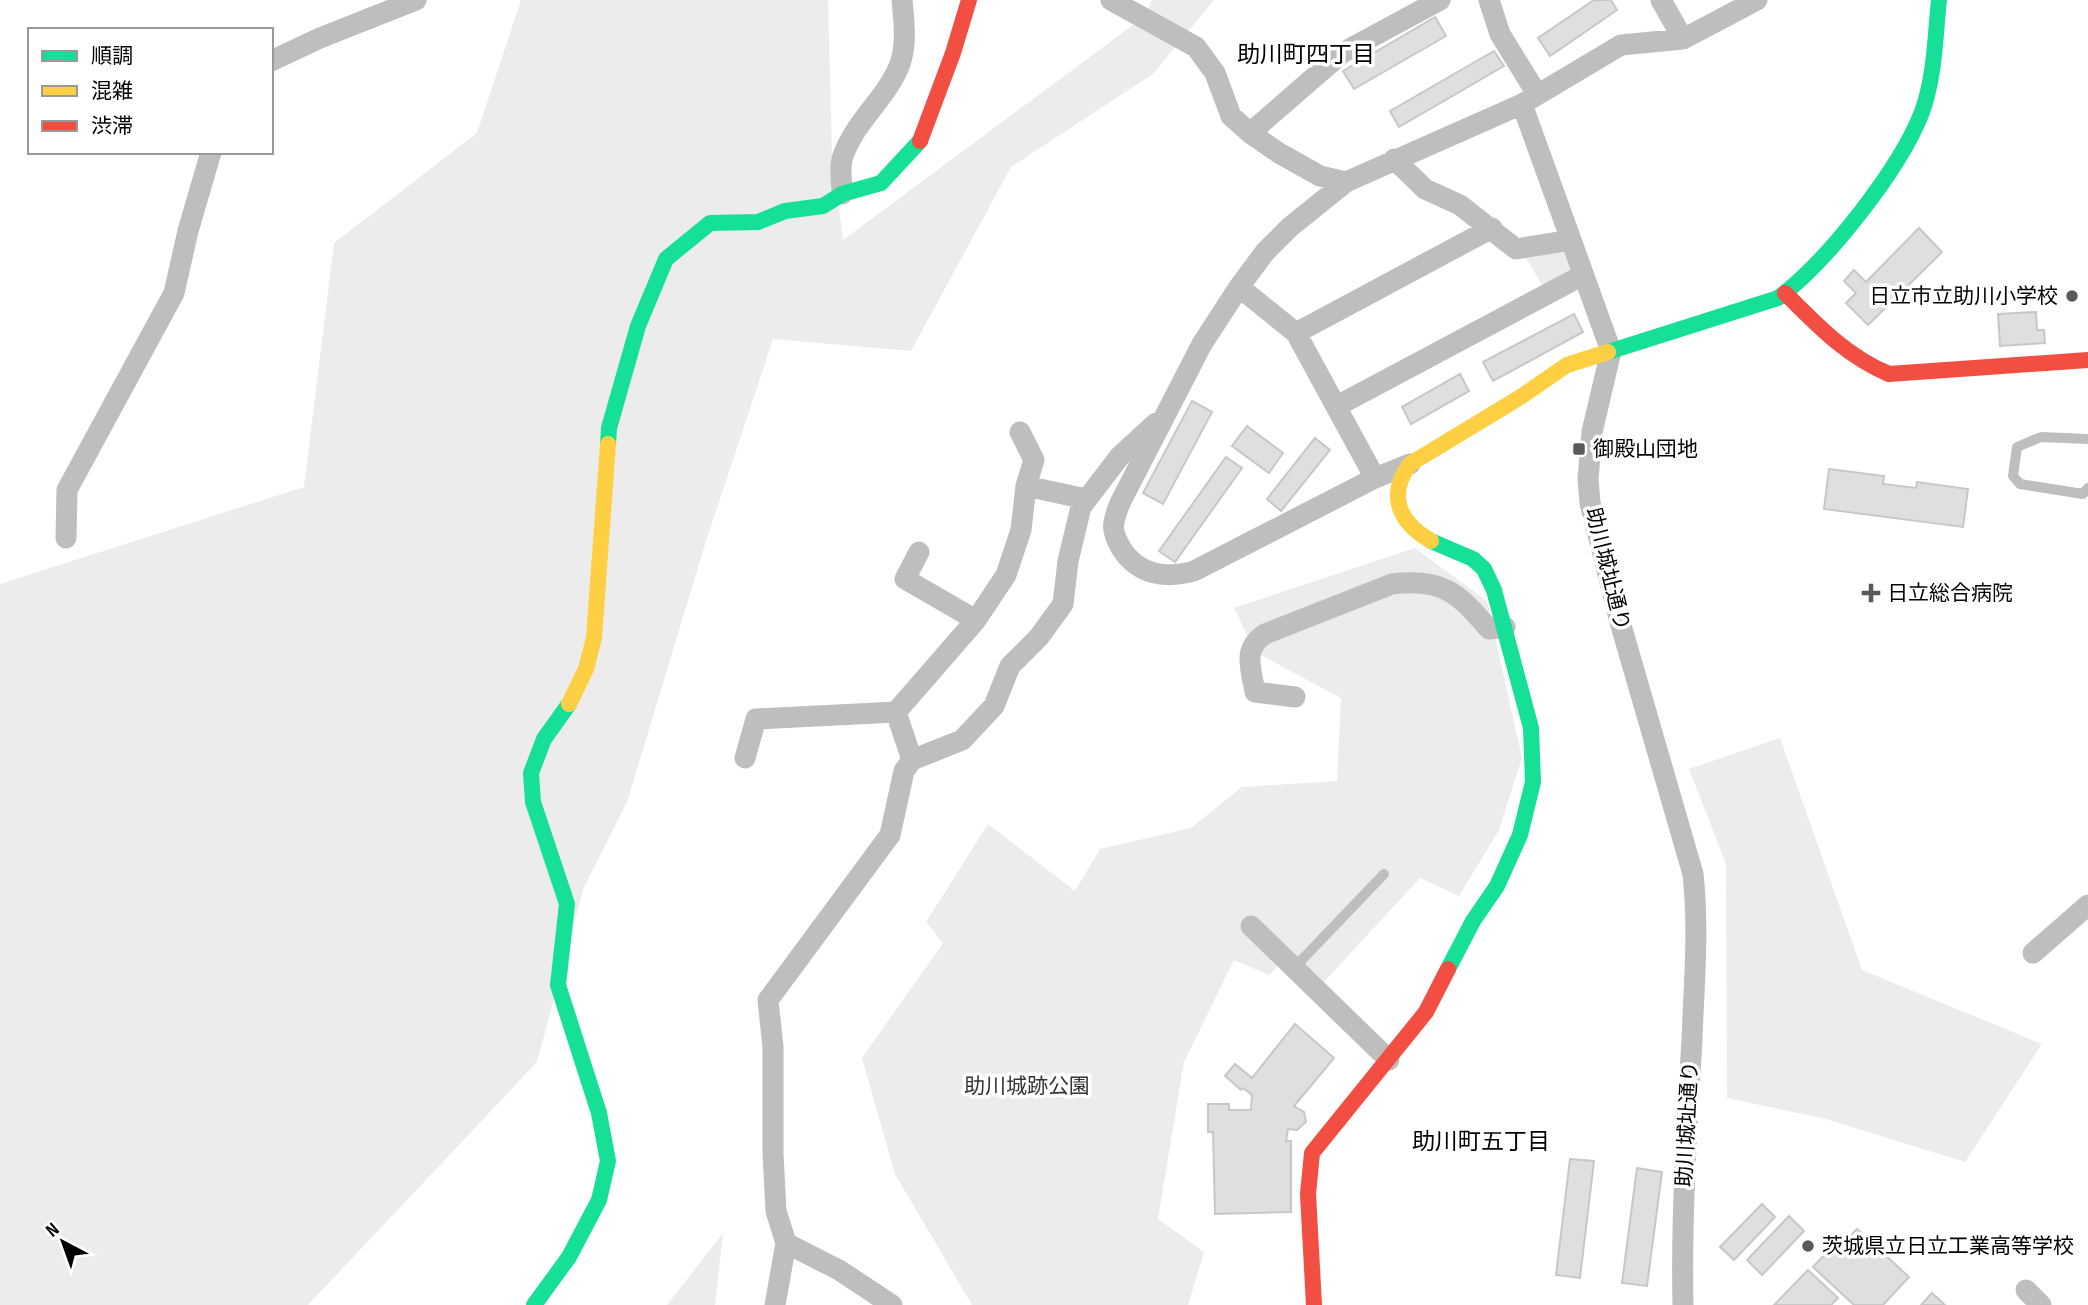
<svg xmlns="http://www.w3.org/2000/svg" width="2088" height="1305" viewBox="0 0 2088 1305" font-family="'Sofia Sans Condensed','Noto Sans JP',sans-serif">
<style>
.green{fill:#ececec}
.building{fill:#dfdfdf;stroke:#c7c7c7;stroke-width:2}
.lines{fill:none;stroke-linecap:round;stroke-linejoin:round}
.lane{stroke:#bebebe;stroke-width:10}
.street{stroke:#bebebe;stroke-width:21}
.fast{stroke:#16e098;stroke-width:16}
.slow{stroke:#ffcf43;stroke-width:16}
.jam{stroke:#f24e42;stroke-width:16}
.poi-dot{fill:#595959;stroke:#fff;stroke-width:2.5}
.labels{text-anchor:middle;stroke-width:7;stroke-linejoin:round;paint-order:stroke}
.poi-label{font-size:21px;fill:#000;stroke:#fff;text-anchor:start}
.street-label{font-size:21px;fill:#000;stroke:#fff}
.park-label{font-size:21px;fill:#333;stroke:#fff}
.neighbourhood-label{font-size:23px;fill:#000;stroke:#fff}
</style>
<rect width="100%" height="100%" fill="#fff"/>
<path class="green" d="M521 0H828L832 153 843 240 1145 16 1152 0H1214L1153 74 1011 167 911 351 773 339 706 541 627 802 584 887 537 1062 308 1305H0V584L304 487 334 243 477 133Z
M1570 243 1581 274 1546 292 1522 251Z
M1415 548 1487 601 1522 758 1499 830 1459 896 1420 878 1311 996 1280 964 1269 975 1234 960 1184 1062 1158 1219 1204 1252 1188 1305H972L895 1174 862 1058 943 943 926 922 988 824 1075 891 1100 849 1191 828 1242 787 1337 781 1341 698 1255 652 1234 608Z
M1780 738 1862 970 2042 1044 1965 1162 1826 1119 1727 1098 1726 864 1689 769Z
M723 1233 715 1305H667Z"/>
<path class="building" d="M1594 0H1611L1617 10 1550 56 1538 38Z
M1435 17 1446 36 1354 89 1343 71Z
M1494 51 1504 66 1399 127 1390 111Z
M1919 228 1942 252 1868 325 1846 303 1856 293 1844 281 1854 270 1866 282Z
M2036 312 2037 330H2044L2045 343 2000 346 1998 314Z
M1574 314 1583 332 1493 381 1483 362Z
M1460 374 1469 391 1411 424 1402 407Z
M1192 401 1212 412 1163 504 1143 493Z
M1247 426 1283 453 1269 473 1232 446Z
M1315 438 1330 450 1281 511 1267 499Z
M1226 457 1242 468 1175 562 1159 551Z
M1829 469 1884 476 1883 484 1916 488 1917 482 1968 489 1963 527 1824 509Z
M1295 1024 1334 1058 1294 1106 1304 1112 1306 1122 1297 1130 1288 1129 1286 1141H1291V1212L1215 1214 1213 1132H1208V1104H1229V1110H1251L1252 1095 1243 1088 1241 1090 1225 1076 1235 1064 1252 1078Z
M1570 1159 1594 1161 1580 1278 1556 1275Z
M1637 1168 1662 1172 1647 1286 1622 1283Z
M1762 1204 1775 1217 1734 1260 1720 1247Z
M1789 1216 1804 1231 1762 1275 1747 1260Z
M1857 1229 1909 1277 1883 1305H1854L1813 1267 1828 1251 1832 1255Z
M1808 1270 1838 1298 1831 1305H1774Z
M1932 1293 1945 1305H1921Z"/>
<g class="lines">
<path class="lane" d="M2088 439 2041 437 2017 447 2013 476 2020 484 2083 494 2088 488
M1294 968 1384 874"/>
<path class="street" d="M1111 0 1196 47 1215 73 1231 116 1250 133 1279 153 1320 176 1346 182
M1489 0 1500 34 1537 94
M1661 0 1683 39
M271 61 320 38 416 0
M1522 104 1611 351 1592 432 1588 479 1590 503 1620 622 1693 874C1699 929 1694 984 1692 1039 1687 1128 1681 1216 1683 1305
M1250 133 1342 53 1440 0
M1394 159 1425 189 1460 205 1516 249 1571 240
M842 194C842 182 839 166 843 156 855 121 887 98 900 64 907 43 904 21 902 0
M1239 287 1296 333 1375 478
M1296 333 1492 228
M1337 406 1583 275
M1410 464 1375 478 1194 571C1165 579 1138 575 1121 548 1117 541 1112 530 1114 522 1115 515 1118 508 1121 501L1202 344 1239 287 1265 252 1290 227 1346 182 1522 104 1621 45 1683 39 1757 0
M1026 486 1086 499
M66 538 67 490 174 293 188 231 211 152
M919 552 905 579 976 620
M1295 697 1255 692C1251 668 1242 649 1265 634L1392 584C1443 578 1458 593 1489 629L1505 627
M896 712 976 620 1006 575 1021 530 1026 486 1034 460 1020 432
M745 758 756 719 896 712 912 760
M1251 926 1389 1060
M2033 953 2088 905
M786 1243 839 1270 892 1305
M2026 1290 2041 1305
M775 1305 786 1243 776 1211 773 1153V1047L768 1000 890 835 904 771 912 760 962 740 994 706 1010 666 1039 637 1063 604 1068 561 1081 507 1120 456 1156 423"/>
<path class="fast" d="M1608 352 1778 298C1827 262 1900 169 1922 112 1935 76 1935 37 1939 0
M608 444 609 428 638 326 666 259 710 223 758 222 785 211 823 206 842 194 881 183 920 141
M1431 541 1473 559 1484 569 1494 590 1531 728 1533 782 1520 835 1497 886 1473 921 1448 969
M534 1305 569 1257 599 1200 608 1161 599 1113 558 985 567 904 533 802 531 773 544 739 569 704"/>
<path class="slow" d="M1431 541C1400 523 1386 496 1410 464L1522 396 1567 365 1608 352
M569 704 586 669 594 638 608 444"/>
<path class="jam" d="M920 141 953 53 969 0
M1785 293C1817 325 1846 356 1889 374L2088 360
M1314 1305 1308 1194 1312 1153 1426 1012 1448 969"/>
</g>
<g class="poi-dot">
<circle cx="2072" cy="296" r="7"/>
<rect x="1572" y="442" width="14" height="14" rx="3.5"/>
<path d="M1867.5 582.5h7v7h7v7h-7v7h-7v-7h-7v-7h7z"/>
<circle cx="1808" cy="1246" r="7"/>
</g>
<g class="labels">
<g class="poi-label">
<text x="2058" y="303" text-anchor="end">日立市立助川小学校</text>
<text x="1593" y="456">御殿山団地</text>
<text x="1887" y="600">日立総合病院</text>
<text x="1822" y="1253">茨城県立日立工業高等学校</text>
</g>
<g class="street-label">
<text transform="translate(1608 569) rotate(76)" y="7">助川城址通り</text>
<text transform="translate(1687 1124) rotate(-87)" y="7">助川城址通り</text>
</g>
<g class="park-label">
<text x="1027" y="1093">助川城跡公園</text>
</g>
<g class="neighbourhood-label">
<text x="1306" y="62">助川町四丁目</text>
<text x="1481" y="1149">助川町五丁目</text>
</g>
</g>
<rect x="28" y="28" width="245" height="126" fill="#ffffff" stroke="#999999" stroke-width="2"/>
<rect x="42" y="51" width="35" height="10" fill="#16e098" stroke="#999999" stroke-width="2"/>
<text x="91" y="63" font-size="21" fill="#000000">順調</text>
<rect x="42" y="86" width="35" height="10" fill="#ffcf43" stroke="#999999" stroke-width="2"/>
<text x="91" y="98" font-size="21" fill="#000000">混雑</text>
<rect x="42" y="121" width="35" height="10" fill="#f24e42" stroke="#999999" stroke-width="2"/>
<text x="91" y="133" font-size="21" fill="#000000">渋滞</text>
<g transform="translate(63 1242) rotate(319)" stroke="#ffffff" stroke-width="5" paint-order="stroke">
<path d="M0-5L12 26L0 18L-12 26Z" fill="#000000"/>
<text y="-10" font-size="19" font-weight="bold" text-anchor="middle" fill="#000000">N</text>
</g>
</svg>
